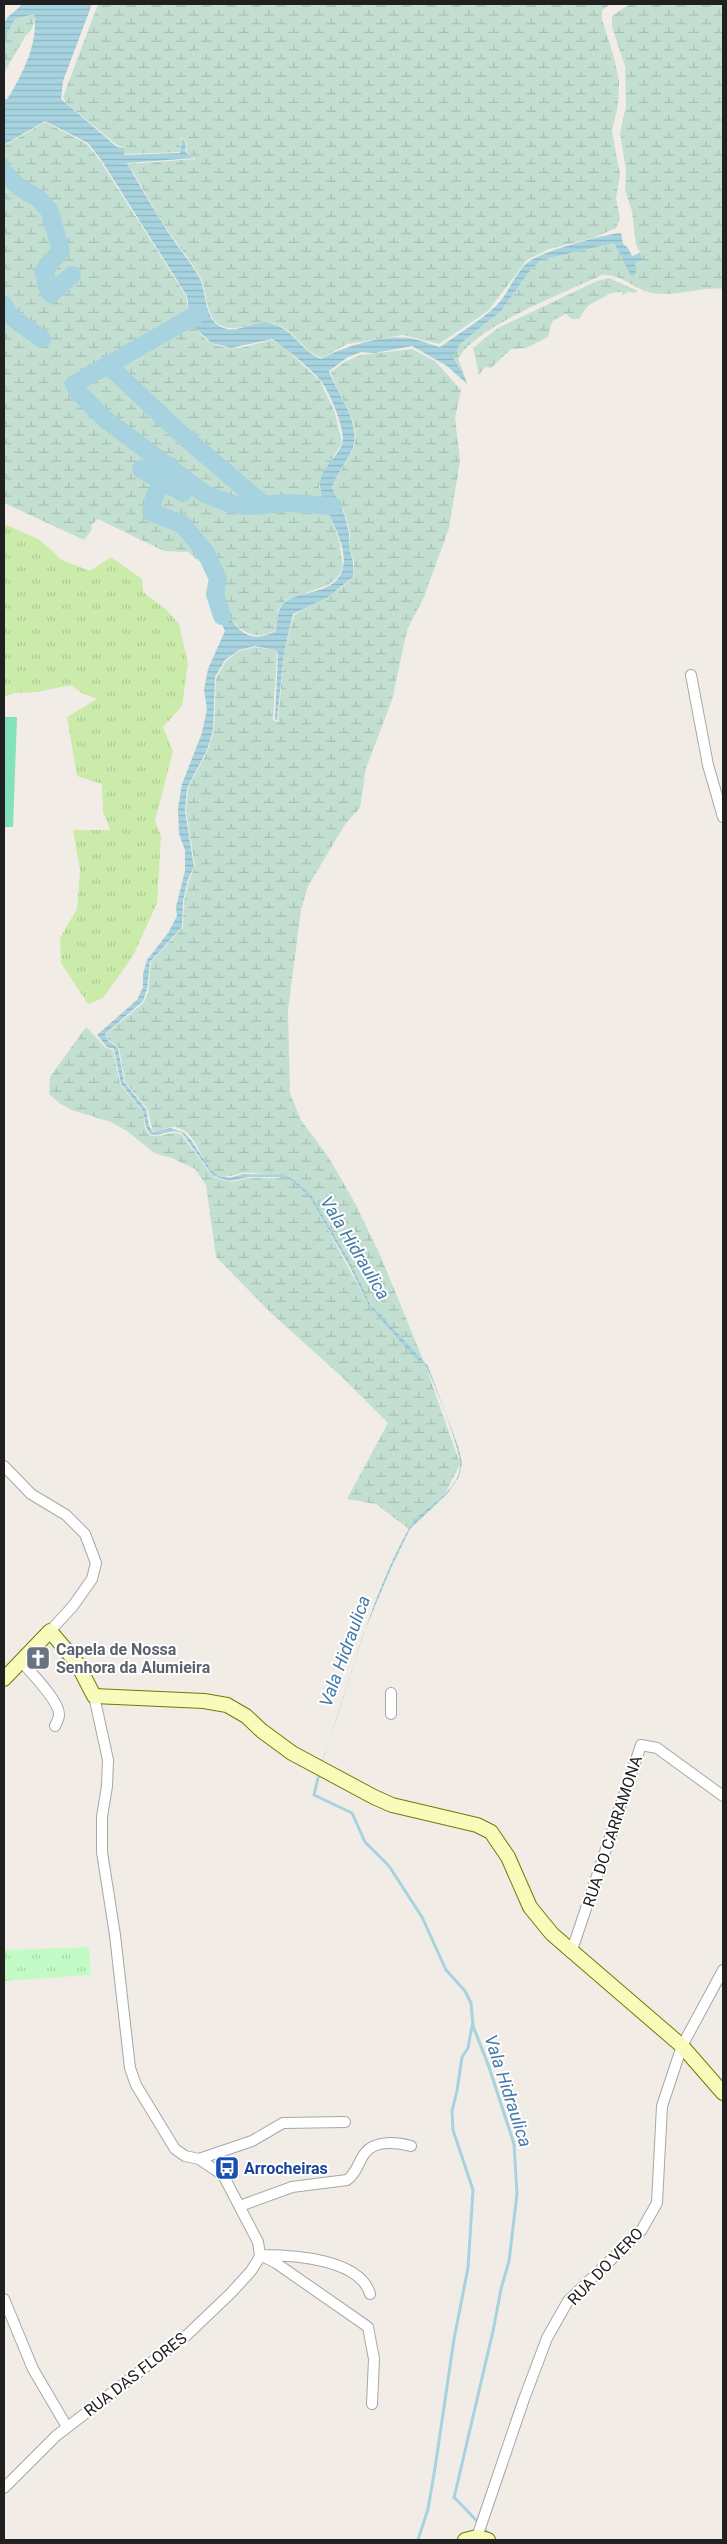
<svg xmlns="http://www.w3.org/2000/svg" width="727" height="2544" viewBox="0 0 727 2544" font-family="Roboto,sans-serif">
<style>
.grass{fill:url(#grass-tufts)}
.wetland{fill:url(#wetland-marsh);fill-rule:evenodd}
.park{fill:url(#park-tufts)}
.pitch{fill:#83e1bc}
.water{fill:url(#water-rules)}
.lines{fill:none;stroke-linecap:round;stroke-linejoin:round}
.stream{stroke:#a6d3df;stroke-width:3}
.river{stroke:#a6d3df;stroke-width:18}
.street-casing{stroke:#a7a7a7;stroke-width:12}
.secondary-casing{stroke:#6f7b03;stroke-width:16}
.street{stroke:#fff;stroke-width:10}
.secondary{stroke:#f8fbba;stroke-width:14}
.labels{text-anchor:middle;stroke-width:4;stroke-linejoin:round;paint-order:stroke}
.worship-label{font-size:16px;font-weight:bold;fill:#5b616d;stroke:#fff;text-anchor:start}
.street-label{font-size:16px;fill:#202020;stroke:#fff}
.transit-label{font-size:16px;font-weight:bold;fill:#164399;stroke:#fff;text-anchor:start}
.water-label{font-size:18px;font-style:italic;fill:#467aaa;stroke:#fff}
</style>
<defs>
<pattern id="grass-tufts" width="24" height="20" patternUnits="userSpaceOnUse" patternTransform="scale(1.25)"><rect width="24" height="20" fill="#cbebab"/><path d="M3 7l-1-3M5 7V3M7 7l1-3M15 17l-1-3M17 17v-4M19 17l1-3" fill="none" stroke="#aec993"/></pattern>
<pattern id="wetland-marsh" width="20" height="14" patternUnits="userSpaceOnUse" patternTransform="scale(1.25)"><rect width="20" height="14" fill="#c3dfd2"/><path d="M1 5h8M5 5V1M11 12h8M15 12V8" fill="none" stroke="#a7bfb4"/></pattern>
<pattern id="park-tufts" width="24" height="20" patternUnits="userSpaceOnUse" patternTransform="scale(1.25)"><rect width="24" height="20" fill="#c3fbc7"/><path d="M3 7l-1-3M5 7V3M7 7l1-3M15 17l-1-3M17 17v-4M19 17l1-3" fill="none" stroke="#a7d7ab"/></pattern>
<pattern id="water-rules" width="6" height="5" patternUnits="userSpaceOnUse" patternTransform="scale(1.25)"><rect width="6" height="5" fill="#a6d3df"/><path d="M0 2.5h6" fill="none" stroke="#8fb5bf"/></pattern>
</defs>
<rect width="100%" height="100%" fill="#f1ede6"/>
<path class="grass" d="M4 524 40 540 62 560 90 571 111 557 142 579 143 592 167 610 179 624 188 664 182 706 163 727 173 751 155 821 161 836 157 903 133 956 103 998 88 1004 61 963 60 938 77 909 80 870 73 830H110L103 812 102 784 77 776 67 717 97 699 80 692 71 685 37 692 14 693 4 697Z"/>
<path class="wetland" d="M98 4H611L602 10V19L615 61 619 82 618 105 612 131 620 175 616 198 620 218 616 228 593 238 549 249 527 260 488 311 439 344 403 335 347 344 322 358C300 350 298 333 278 325 259 317 240 334 222 326 205 319 208 294 201 279 193 263 179 247 169 232 154 210 142 186 128 164L196 159 186 152 187 143 181 137 180 152 124 154V147L118 146 66 103 63 97Z
M630 4H723V289C697 286 671 300 645 291 630 285 620 274 602 275 567 292 475 326 458 359L465 375 457 367 453 357 460 344 501 311 528 273 541 260 614 243 622 256 635 263 644 260 636 245 632 211 625 190 626 170 620 133 626 106 625 66 612 27V16Z
M34 14C35 21 33 31 26 35L4 73V39L15 19Z
M45 122 87 144 101 162 186 296C189 322 200 345 229 348 242 350 259 342 272 340L283 346 320 381 335 413 342 443 321 477 319 487 339 540 343 567 337 578 328 585 286 600 278 609 276 630C244 648 226 615 214 590 211 583 210 574 205 568 201 562 194 557 188 552L164 551 98 519 92 524 91 531 84 540 4 503V146Z
M609 278 638 291 635 293 628 292 623 295 621 292C608 293 612 293 602 298 586 307 590 302 579 319H572L566 314 552 321 548 337 526 348 511 349 491 368 485 367 479 375 473 348 498 328 597 281Z
M412 349 435 361 461 390 455 418 460 461 449 528 424 597 407 630 392 700 366 768 360 808 346 823 308 886 301 910 288 1010 290 1093 301 1120 329 1158 355 1203 381 1257 426 1367 460 1464 446 1492 409 1529 376 1504 347 1499 388 1423 342 1377 272 1314 216 1257 206 1185 195 1169 172 1158 154 1153 127 1131 111 1122 72 1110 59 1103 49 1094 50 1077 86 1027 106 1048 113 1050 120 1084 143 1112 145 1128 149 1135C161 1139 169 1130 181 1134L213 1177 231 1182 248 1178H282C271 1175 256 1172 244 1173 235 1174 228 1179 218 1175 199 1165 199 1131 175 1127 167 1126 161 1132 153 1131L147 1108 125 1082 119 1048 108 1040 106 1034 144 1002 148 993 151 962 183 927 184 901 189 880 195 867 186 811 188 788 208 750 214 730 216 678 226 661 239 651 255 647 275 650 277 653 273 720 278 722 284 652 294 615C315 602 336 595 353 577L354 562 349 546 350 533 346 516 332 487C338 473 347 463 353 449 364 424 337 396 331 372L346 361 361 355ZM320 1215 374 1309 406 1346 369 1306Z"/>
<path class="park" d="M89 1947 91 1975 4 1981V1950Z"/>
<path class="pitch" d="M4 717H17L13 827H4Z"/>
<path class="water" d="M22 4H92L63 81 61 99 117 147 124 148V155L180 153 182 139 186 143 185 152 194 158 127 163C140 186 154 210 168 232 178 248 192 263 200 279 207 295 204 318 221 327 237 335 254 320 269 323 294 328 299 350 321 359 345 346 387 333 414 339 423 341 431 345 440 347 459 333 479 322 496 306 508 294 514 275 527 263 539 252 605 234 621 233L623 244 628 248 632 256 640 253 644 260 635 263 636 273 632 277 614 243 541 260 528 273 501 311 460 344 453 357C457 367 465 373 467 384L447 366 412 346 375 353 361 352 348 357 329 371C337 394 363 425 352 450 346 463 337 474 332 487L345 516 349 533V546L353 562V577L328 597 293 614 284 652 277 720H275L278 653 275 650 255 646 239 650 225 660 215 677 213 730 207 750 187 788 185 811 194 867 188 879 183 901 182 927 150 962 147 989 143 1001 105 1034 108 1041 118 1048 124 1082 146 1109 149 1126 153 1132 170 1128 183 1132 191 1140 211 1170 219 1176 230 1178 243 1174 284 1175 294 1180 311 1195 351 1264 371 1305 428 1366 458 1446 462 1463 459 1477 447 1494 410 1529 392 1566 363 1635 322 1763 366 1786 321 1764C350 1686 367 1604 408 1530 420 1508 458 1494 460 1467 462 1451 433 1379 424 1363L414 1357 369 1306 349 1265 309 1196 292 1181 284 1177H248L230 1181 213 1176 182 1133C170 1128 161 1137 150 1134L146 1127 143 1111 121 1084 114 1049 107 1047 97 1035 137 1000 143 987V974L147 960 168 933 177 916 176 907 185 871V850L179 834 178 808 182 784 202 733 207 709 204 690 208 669 225 631 219 618 215 594C231 617 241 650 276 631 277 624 277 614 280 608 291 589 326 597 339 577 356 551 323 513 320 487 318 470 337 459 342 444 347 432 329 391 321 381 314 371 282 345 272 339L231 348 212 343 196 329 189 313 187 296 102 161 88 143 45 121 4 145V100L8 98C22 75 39 42 34 14L15 19 4 39C4 12 7 21 22 4Z"/>
<g class="lines">
<path class="stream" d="M318 1778 314 1795 352 1813 365 1842 389 1866 422 1917 446 1970 465 1991 471 2003 473 2026 489 2067 514 2144 517 2194 509 2261 501 2289 493 2331 454 2498
M454 2497 493 2538
M418 2540 428 2509 435 2468 454 2339 468 2268 473 2190 453 2130 452 2111 457 2091 462 2057 468 2048 472 2026"/>
<path class="river" d="M4 172 19 187 39 199 49 210 61 250 43 272 46 274V284L51 294 72 275
M4 305 9 315 42 339
M199 313 108 365 180 433 264 505
M108 365 74 384 77 391 105 419 205 494 231 504 247 506 288 503 333 506
M170 466 154 497 151 512 182 524 206 553 218 579 215 594 222 616
M141 469 183 493"/>
<defs>
<path id="street" d="M691 675 708 765 723 817
M4 1466 31 1494 66 1515 85 1534 96 1563 92 1579 73 1606 50 1631
M21 1661C30 1672 60 1701 59 1715 59 1719 56 1723 55 1726
M391 1693V1714
M571 1953 641 1745 657 1748 723 1796
M199 2159 252 2141 283 2123 345 2122
M240 2206 292 2187 347 2180C357 2173 358 2162 365 2153 375 2140 397 2142 411 2146
M260 2255 276 2263 368 2327 374 2359 372 2404
M263 2255C293 2255 360 2259 370 2294
M4 2299 33 2369 67 2427
M4 2488 56 2436 187 2335 231 2293 251 2271 258 2260 260 2255 258 2242 223 2175 199 2159 185 2156 175 2149 136 2085 130 2068 115 1935 102 1852V1817L107 1786 108 1760 94 1696
M477 2537 524 2399 547 2338 568 2301 641 2231 657 2203 662 2106 682 2046 723 1970"/>
<path id="secondary" d="M4 1679 50 1631 77 1663 94 1696 204 1701 227 1705 246 1716 262 1731 292 1753 374 1797 392 1805 477 1825 491 1832 508 1857 530 1907 552 1934 682 2046 723 2093
M465 2540 477 2537 488 2540"/>
</defs>
<use href="#street" class="street-casing"/>
<use href="#secondary" class="secondary-casing"/>
<use href="#street" class="street"/>
<use href="#secondary" class="secondary"/>
</g>
<defs>
<symbol id="church-square" viewBox="-11 -11 22 22"><rect x="-9" y="-9" width="18" height="18" rx="4" fill="#6b7280" stroke="#fff"/><path d="M-1.2-6h2.4v3.5h3.3v2.4h-3.3V6h-2.4V-.1h-3.3v-2.4h3.3Z" fill="#fff"/></symbol>
<symbol id="bus-square" viewBox="-11 -11 22 22"><rect x="-9" y="-9" width="18" height="18" rx="4" fill="#1a4fb4" stroke="#fff"/><path d="M-5-6H5V4H4V6H2V4H-2V6H-4V4H-5ZM-3.5-4V0h7V-4ZM-3.5 1.2v1.5H-2V1.2ZM2 1.2v1.5H3.5V1.2Z" fill="#fff"/></symbol>
</defs>
<g fill-rule="evenodd">
<use href="#church-square" x="24" y="1644" width="28" height="28"/>
<use href="#bus-square" x="213" y="2154" width="28" height="28"/>
</g>
<g class="labels">
<g class="worship-label">
<text x="56" y="1655">Capela de Nossa<tspan x="56" dy="18">Senhora da Alumieira</tspan></text>
</g>
<g class="street-label">
<text transform="translate(612 1831) rotate(-72)" y="6">RUA DO CARRAMONA</text>
<text transform="translate(605 2266) rotate(-46)" y="6">RUA DO VERO</text>
<text transform="translate(135 2374) rotate(-38)" y="6">RUA DAS FLORES</text>
</g>
<g class="transit-label">
<text x="244" y="2174">Arrocheiras</text>
</g>
<g class="water-label">
<text transform="translate(355 1248) rotate(59)" y="6">Vala Hidraulica</text>
<text transform="translate(345 1651) rotate(-70)" y="6">Vala Hidraulica</text>
<text transform="translate(508 2091) rotate(72)" y="6">Vala Hidraulica</text>
</g>
</g>
<rect width="727" height="2544" fill="none" stroke="#202020" stroke-width="10"/>
</svg>
